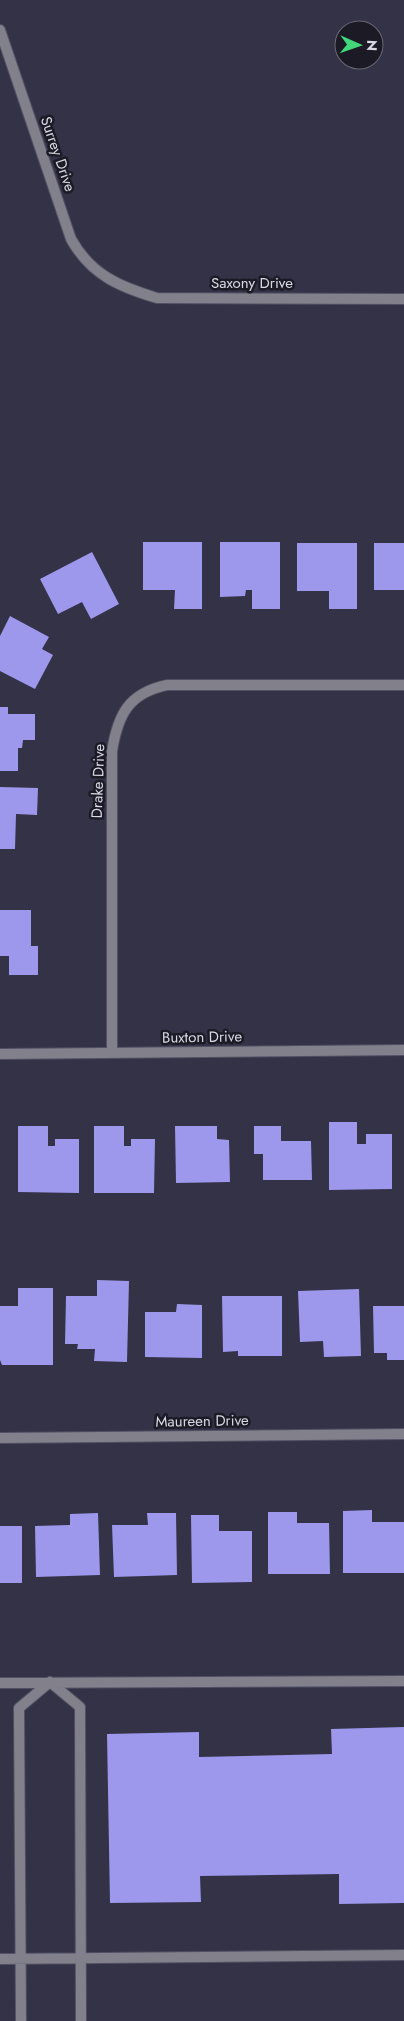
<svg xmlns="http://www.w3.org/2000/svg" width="404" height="2021" viewBox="0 0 404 2021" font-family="Jost,sans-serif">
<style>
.building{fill:#9e98ec}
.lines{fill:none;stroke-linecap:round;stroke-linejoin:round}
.lane-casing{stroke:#515064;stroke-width:12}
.street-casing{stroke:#515064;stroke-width:12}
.lane{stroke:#81808b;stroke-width:10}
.street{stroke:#81808b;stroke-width:10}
.labels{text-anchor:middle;stroke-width:5;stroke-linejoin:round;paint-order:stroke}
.street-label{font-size:15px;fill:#d9d9e6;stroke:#1c1b25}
</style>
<rect width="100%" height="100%" fill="#333247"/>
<path class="building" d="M143 542H202V609H174L175 590H143Z
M220 542H280V609H252V590H246L245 596 220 597Z
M297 543H357V609H329V591H297Z
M374 543H404V590H374Z
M92 552 119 604 91 619 82 602 58 614 40 579Z
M10 616 49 637 42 649 53 655 35 689 0 671V636Z
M0 707H8V714H35V740H23L22 748H18V771H0Z
M0 787 38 788 37 815 16 814 15 849H0Z
M0 910H31V946H38V975H9V956H0Z
M329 1122H357V1144H366V1134H392V1189L329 1190Z
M18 1126H48V1146H55V1139H79V1193L18 1192Z
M94 1126H124V1146H131V1139H155L154 1193H94Z
M175 1126H217V1139L229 1140 230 1182 176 1183Z
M254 1126H281V1141H311L312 1180H263V1154H254Z
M97 1280 129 1281 127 1362 94 1361 95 1349H77L78 1344H65L66 1296H97Z
M18 1288H53V1365H2L0 1360V1306H18Z
M359 1289 361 1356 324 1357 323 1341 300 1342 298 1291Z
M222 1296H282V1356H238V1351L223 1352Z
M177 1304 202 1305V1358L145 1357V1312H176Z
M373 1306H404V1360H387V1353H374Z
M372 1510V1522H404V1573H343V1511Z
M268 1512H297V1523H329L330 1574H268Z
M98 1513 100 1575 36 1577 35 1526 70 1525V1514Z
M147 1513H176L177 1575 114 1577 112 1525H148Z
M191 1515H219V1531H252V1582L192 1583Z
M0 1526H22V1583H0Z
M404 1727V1903L339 1904V1874L200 1876 201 1902 110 1903 107 1734 199 1732V1757L332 1754 331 1729Z"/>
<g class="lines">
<defs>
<path id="lane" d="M0 1683 404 1681
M0 1959 404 1955
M21 2021 19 1708 50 1682 80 1707 81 2021"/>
<path id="street" d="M0 30 71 239C91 275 120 287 157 298L404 299
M112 1053V751C118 714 129 693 167 685H404
M0 1054 404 1050
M0 1438 404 1434"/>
</defs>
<use href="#lane" class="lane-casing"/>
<use href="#street" class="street-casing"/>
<use href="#lane" class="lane"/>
<use href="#street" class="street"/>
</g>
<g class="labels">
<g class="street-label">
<text transform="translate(58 154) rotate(71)" y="5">Surrey Drive</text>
<text x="252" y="288">Saxony Drive</text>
<text transform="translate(98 781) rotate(-88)" y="5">Drake Drive</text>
<text transform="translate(202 1037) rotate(-1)" y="5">Buxton Drive</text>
<text transform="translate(202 1421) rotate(-1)" y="5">Maureen Drive</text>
</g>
</g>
<g transform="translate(359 45) rotate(92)"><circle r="24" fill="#1c1b25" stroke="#686772"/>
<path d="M0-4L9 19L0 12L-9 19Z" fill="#43d77b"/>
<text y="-8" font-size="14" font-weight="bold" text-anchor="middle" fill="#d9d9e6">N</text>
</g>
</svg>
